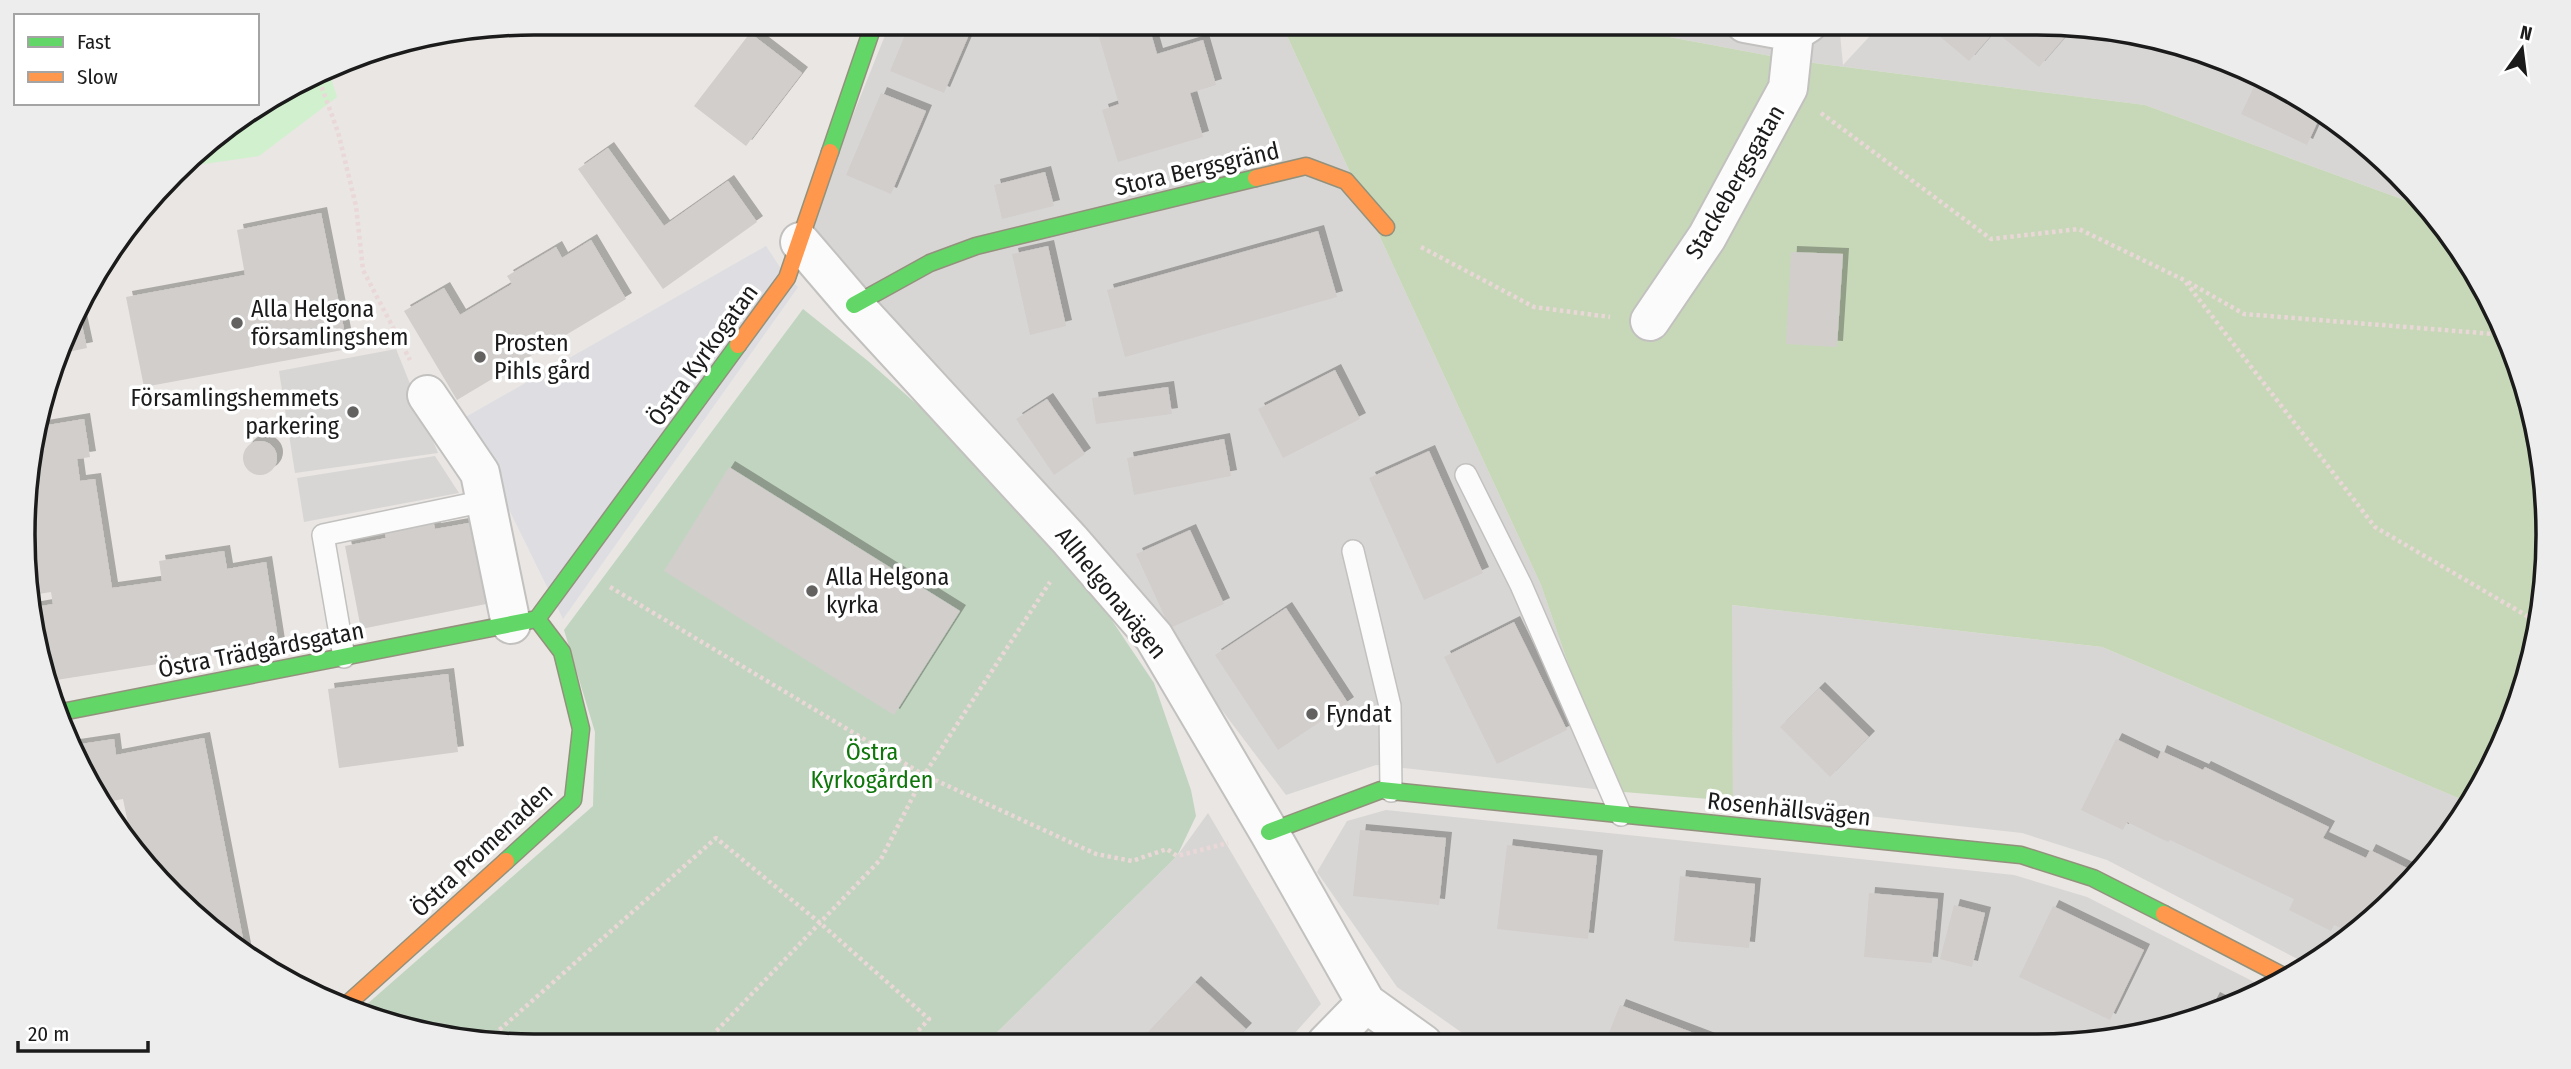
<svg xmlns="http://www.w3.org/2000/svg" width="2571" height="1069" viewBox="0 0 2571 1069" font-family="'Fira Sans Condensed',sans-serif">
<style>
.residential{fill:#d8d6d5}
.forest{fill:#c7d8b8}
.cemetery{fill:#c1d4bf}
.park{fill:#d1f0cd}
.plaza{fill:#dddde2}
.building{fill:#d1cecc;filter:url(#shadow)}
.lines{fill:none;stroke-linecap:round;stroke-linejoin:round}
.lane-casing{stroke:#c2c1bf;stroke-width:24}
.street-casing{stroke:#c2c1bf;stroke-width:42}
.fast-casing{stroke:#93917c;stroke-width:19}
.slow-casing{stroke:#93917c;stroke-width:19}
.path{stroke:#ead7d7;stroke-width:4.5;stroke-dasharray:3.5 3.5;stroke-linecap:butt}
.lane{stroke:#fcfbfb;stroke-width:21}
.street{stroke:#fcfbfb;stroke-width:38}
.fast{stroke:#63d668;stroke-width:16}
.slow{stroke:#ff974d;stroke-width:16}
.poi-dot{fill:#636261;stroke:#fff;stroke-width:2.5}
.labels{text-anchor:middle;stroke-width:7;stroke-linejoin:round;paint-order:stroke}
.street-label{font-size:24px;fill:#1b1b1b;stroke:#fff}
.poi-label{font-size:24px;fill:#1b1b1b;stroke:#fff;text-anchor:start}
.park-label{font-size:24px;fill:#0f760b;stroke:#fff}
.rim{fill:none;stroke:#1b1b1b;stroke-width:3.5}
</style>
<defs>
<filter id="shadow"><feDropShadow dx="6" dy="-6" stdDeviation="0" flood-color="#0004"/></filter>
</defs>
<rect width="100%" height="100%" fill="#e9e6e3"/>
<path class="residential" d="M890 23H1281L1541 585 1612 791 1376 765 1286 795 1162 631 810 222Z
M1595 23H1839L1843 65 1882 23H2037L2201 50 2293 92 2374 150 2429 209 2145 105 1798 61Z
M396 349 438 453 295 473 279 371Z
M435 456 459 493 304 522 297 478Z
M1731 605 2102 647 2470 803 2462 819 2348 940 2307 964 2107 860 2022 833 1733 801Z
M1386 810 2014 875 2087 897 2266 988 2233 1007 2104 1042 1478 1044 1397 987 1317 872 1347 821Z
M1208 813 1321 1004 1285 1044 984 1045 1177 856Z"/>
<path class="forest" d="M1281 23H1595L1798 61 2145 105 2429 209 2443 223 2496 309 2531 402 2547 501 2544 602 2521 699 2470 803 2102 647 1732 605 1733 801 1612 791 1541 585Z"/>
<path class="cemetery" d="M803 309 868 361 938 423 1062 559 1109 616 1154 683 1191 790 1196 816 1177 856 984 1045 535 1046 370 1019 357 1013 593 806 595 732 564 630Z"/>
<path class="park" d="M328 69 337 97 259 156 183 167C218 124 279 91 328 69Z"/>
<path class="plaza" d="M766 246 787 278 798 287 563 619 464 418Z"/>
<path class="building" d="M910 23H974L944 93 890 71Z
M1148 23 1157 54 1203 40 1216 85 1190 93 1203 137 1118 162 1102 110 1119 104 1099 37Z
M1924 23H2037L2072 29 2039 67 1995 31 1969 61Z
M750 33 802 73 746 146 694 106Z
M2259 76 2293 92 2322 112 2307 145 2241 114Z
M881 93 926 111 891 194 846 175Z
M608 148 664 226 728 181 757 222 663 289 578 169Z
M1045 172 1054 206 1002 219 994 185Z
M321 213 348 349 144 387 126 297 245 275 237 230Z
M1318 231 1337 297 1125 357 1107 290Z
M591 240 626 299 457 400 404 311 444 288 460 315 512 284 507 276 556 247 562 258Z
M1048 246 1066 326 1030 335 1012 254Z
M1791 252 1843 254 1837 347 1786 344Z
M79 311 87 348 63 353Z
M1335 370 1360 419 1283 458 1258 409Z
M1168 387 1172 414 1096 424 1092 398Z
M1047 399 1085 454 1054 475 1016 419Z
M84 419 90 457 77 459 80 481 95 479 112 588 162 581 159 561 224 551 227 569 266 562 279 645 50 681 33 634 30 608 53 604 51 592 38 594 25 512 33 435 36 427Z
M1224 439 1231 476 1134 495 1127 458Z
M243 458a17 17 0 1 1 34 0a17 17 0 1 1-34 0Z
M1429 451 1483 573 1424 600 1369 478Z
M729 467 960 611 894 715 664 571Z
M433 520 435 529 480 521 496 602 361 629 345 546 386 538 384 529Z
M1190 530 1224 604 1170 628 1136 554Z
M1286 608 1348 703 1278 750 1215 655Z
M1514 622 1567 730 1497 764 1444 657Z
M448 674 458 752 339 768 328 689Z
M1819 688 1869 737 1830 777 1780 727Z
M204 738 246 954 197 920 131 838 123 799 101 803 91 790 74 745 114 739 116 755Z
M2116 739 2158 759 2161 751 2203 770 2205 767 2329 827 2323 838 2366 858 2370 850 2413 871 2354 934 2334 925 2331 931 2289 910 2294 899 2170 840 2168 842 2127 822 2123 830 2081 810Z
M1360 830 1446 838 1439 905 1353 896Z
M1507 845 1597 856 1588 939 1497 929Z
M1680 876 1755 884 1749 948 1674 941Z
M1869 893 1938 899 1932 963 1864 957Z
M1954 905 1985 913 1972 967 1940 959Z
M2053 906 2144 950 2110 1020 2019 977Z
M1195 982 1246 1029 1231 1044 1136 1045Z
M2214 998 2232 1007 2205 1015Z
M1620 1005 1720 1043H1605Z"/>
<g class="lines">
<defs>
<path id="lane" d="M1466 475 1521 585 1621 815
M1353 551 1390 706 1391 791
M344 657 323 535 485 501"/>
<path id="street" d="M1745 23 1794 32 1808 23
M800 242 854 305 1070 540 1154 637 1269 832 1366 1003 1423 1044
M1650 321 1707 237 1788 88 1794 32
M427 395 480 473 511 624
M1326 1044 1366 1003"/>
<path id="fast" d="M830 152 874 23
M854 305 930 263 976 246 1256 178
M62 712 537 619 738 345
M1269 832 1381 790 2021 855 2093 878 2164 914
M506 861 573 800 581 729 562 652 537 619"/>
<path id="slow" d="M1256 178 1306 166 1346 181 1386 227
M738 345 787 278 830 152
M2164 914 2285 977
M344 1007 506 861"/>
</defs>
<use href="#lane" class="lane-casing"/>
<use href="#street" class="street-casing"/>
<use href="#fast" class="fast-casing"/>
<use href="#slow" class="slow-casing"/>
<path class="path" d="M317 74 338 132 356 206 363 270 410 360
M1821 113 1991 239 2079 229 2184 280 2375 527 2539 623
M1421 247 1534 307 1610 317
M2188 282 2244 314 2506 335
M610 587 924 775 1096 854 1132 861 1167 849 1177 856 1228 843
M489 1039 716 838 820 923 929 1019 905 1045
M702 1046 881 859 924 775 1050 582"/>
<use href="#lane" class="lane"/>
<use href="#street" class="street"/>
<use href="#fast" class="fast"/>
<use href="#slow" class="slow"/>
</g>
<g class="poi-dot">
<circle cx="237" cy="323" r="7"/>
<circle cx="480" cy="357" r="7"/>
<circle cx="353" cy="412" r="7"/>
<circle cx="812" cy="591" r="7"/>
<circle cx="1312" cy="714" r="7"/>
</g>
<g class="labels">
<g class="street-label">
<text transform="translate(1197 169) rotate(-13)" y="8">Stora Bergsgränd</text>
<text transform="translate(1735 182) rotate(-60)" y="8">Stackebergsgatan</text>
<text transform="translate(703 355) rotate(-54)" y="8">Östra Kyrkogatan</text>
<text transform="translate(1111 593) rotate(51)" y="8">Allhelgonavägen</text>
<text transform="translate(261 650) rotate(-11)" y="8">Östra Trädgårdsgatan</text>
<text transform="translate(1789 809) rotate(6)" y="8">Rosenhällsvägen</text>
<text transform="translate(482 850) rotate(-43)" y="8">Östra Promenaden</text>
</g>
<g class="poi-label">
<text x="251" y="317">Alla Helgona<tspan x="251" dy="28">församlingshem</tspan></text>
<text x="494" y="351">Prosten<tspan x="494" dy="28">Pihls gård</tspan></text>
<text x="339" y="406" text-anchor="end">Församlingshemmets<tspan x="339" dy="28">parkering</tspan></text>
<text x="826" y="585">Alla Helgona<tspan x="826" dy="28">kyrka</tspan></text>
<text x="1326" y="722">Fyndat</text>
</g>
<g class="park-label">
<text x="872" y="760">Östra<tspan x="872" dy="28">Kyrkogården</tspan></text>
</g>
</g>
<path d="M0 0H2571V1069H0ZM534 35H2037A499 499 0 0 1 2536 534V535A499 499 0 0 1 2037 1034H534A499 499 0 0 1 35 535V534A499 499 0 0 1 534 35Z" fill="#ededed" fill-rule="evenodd"/>
<path class="rim" d="M534 35H2037A499 499 0 0 1 2536 534V535A499 499 0 0 1 2037 1034H534A499 499 0 0 1 35 535V534A499 499 0 0 1 534 35Z"/>
<rect x="14" y="14" width="245" height="91" fill="#ffffff" stroke="#a4a4a4" stroke-width="2"/>
<rect x="28" y="37" width="35" height="10" fill="#63d668" stroke="#a4a4a4" stroke-width="2"/>
<text x="77" y="49" font-size="21" fill="#1b1b1b">Fast</text>
<rect x="28" y="72" width="35" height="10" fill="#ff974d" stroke="#a4a4a4" stroke-width="2"/>
<text x="77" y="84" font-size="21" fill="#1b1b1b">Slow</text>
<g transform="translate(2522 49) rotate(14)" stroke="#ffffff" stroke-width="5" paint-order="stroke">
<path d="M0-5L12 26L0 18L-12 26Z" fill="#1b1b1b"/>
<text y="-10" font-size="19" font-weight="bold" text-anchor="middle" fill="#1b1b1b">N</text>
</g>
<path d="M18 1041v10h130v-10" fill="none" stroke="#1b1b1b" stroke-width="3.5"/>
<text x="28" y="1041" font-size="21" fill="#1b1b1b" stroke="#ffffff" stroke-width="5" paint-order="stroke">20 m</text>
</svg>
